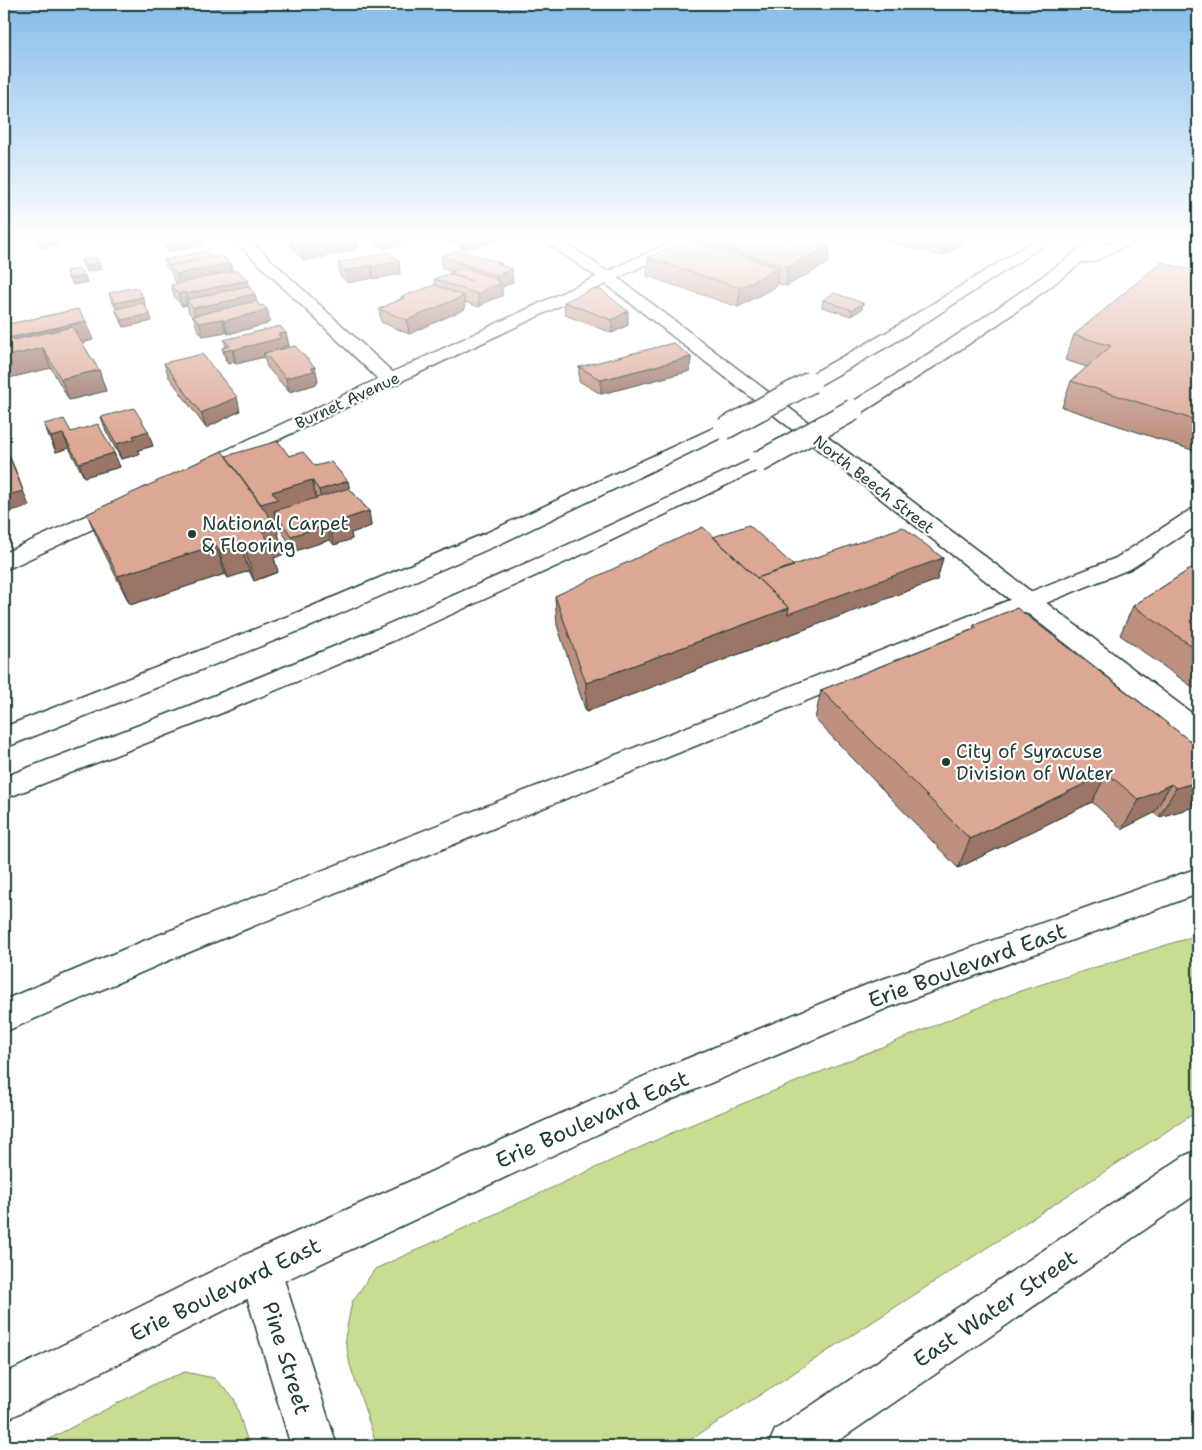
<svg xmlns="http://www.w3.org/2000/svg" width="1202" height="1450" viewBox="0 0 1202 1450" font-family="'Shantell Sans',sans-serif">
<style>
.green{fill:#c9dd92;stroke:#748d63}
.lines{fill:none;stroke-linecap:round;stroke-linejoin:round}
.street-casing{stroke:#1f3d34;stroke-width:3}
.secondary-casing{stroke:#1f3d34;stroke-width:3}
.primary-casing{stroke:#1f3d34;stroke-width:3}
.highway-casing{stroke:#1f3d34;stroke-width:3}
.street{fill:#fff;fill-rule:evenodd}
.secondary{fill:#fff;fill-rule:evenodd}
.primary{fill:#fff;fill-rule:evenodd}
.highway{fill:#fff;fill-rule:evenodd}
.highway-bridge-far1-casing{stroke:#1f3d34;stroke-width:19;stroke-linecap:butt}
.highway-bridge-casing{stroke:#1f3d34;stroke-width:24;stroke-linecap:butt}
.highway-bridge-far1{stroke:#fff;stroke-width:16}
.highway-bridge{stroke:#fff;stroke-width:21}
.wall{fill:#be9080;stroke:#1f3d34}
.shaded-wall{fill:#9b7568;stroke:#1f3d34}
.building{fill:#dda795;stroke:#1f3d34}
.poi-dot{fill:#1f3d34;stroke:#fff;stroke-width:2}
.labels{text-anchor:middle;stroke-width:4.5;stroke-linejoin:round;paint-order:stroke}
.far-street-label{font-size:16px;fill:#1f3d34;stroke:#fff}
.poi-label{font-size:19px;fill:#1f3d34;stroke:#fff;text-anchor:start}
.near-street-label{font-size:22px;fill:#1f3d34;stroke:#fff}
</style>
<rect width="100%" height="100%" fill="#fff"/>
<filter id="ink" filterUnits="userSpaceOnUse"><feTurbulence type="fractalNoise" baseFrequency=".02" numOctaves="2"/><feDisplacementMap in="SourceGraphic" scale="10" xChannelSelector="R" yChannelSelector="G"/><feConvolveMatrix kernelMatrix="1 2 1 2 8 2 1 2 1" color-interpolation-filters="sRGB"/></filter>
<g filter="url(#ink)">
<path class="green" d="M1198 935V1111L681 1446H377L350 1365 345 1338 352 1302 375 1269 678 1130 1017 992Z
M185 1372 214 1378 234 1398 249 1446H36L156 1383Z"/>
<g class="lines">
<defs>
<path id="street" d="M232 238H247L397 376 399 380 397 384 390 386 383 384Z
M542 238H559L615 277 613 280H601L544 241Z
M1198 508V525L1132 568 170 960 4 1032V1000L146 940 1116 558 1190 510Z
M260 1249 275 1255 281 1270 337 1446H291L239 1270 245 1255Z"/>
<path id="secondary" d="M679 238H697L695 241 618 278 1198 718V742L1188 739 606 284 204 475 197 477 190 475 187 471 190 467Z
M125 498 133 500 136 505 133 510 12 567 4 569V553Z
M1198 1150V1193L831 1446H768L775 1430 1184 1156Z"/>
<path id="primary" d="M1198 868V894L890 1007 673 1099 275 1285 4 1421V1374L245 1255 647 1075 866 985Z"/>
<path id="highway" d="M1038 238H1055L899 340 818 386 811 388 804 386 802 382 804 378 887 332Z
M1094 238H1110L1101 247 1121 238H1139L1137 241 1092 262H1082C1012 318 936 366 860 414L853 416 846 414 843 410 846 406C931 353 1015 299 1094 238Z
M724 423 731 425 734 429 731 433 502 543 314 625 4 748V727L296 613 486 533Z
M759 456 766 458 769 462 766 466 581 555 395 640 205 720 4 799V777L186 707 377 629 565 546Z"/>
</defs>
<use href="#street" class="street-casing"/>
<use href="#secondary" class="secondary-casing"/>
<use href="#primary" class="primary-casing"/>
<use href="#highway" class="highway-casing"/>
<use href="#street" class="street"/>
<use href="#secondary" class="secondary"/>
<use href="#primary" class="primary"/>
<use href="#highway" class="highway"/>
<defs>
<path id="highway-bridge-far1" d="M809 383 811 382"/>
<path id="highway-bridge" d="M724 429 811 382
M759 462 853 410"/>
</defs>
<use href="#highway-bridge-far1" class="highway-bridge-far1-casing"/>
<use href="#highway-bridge" class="highway-bridge-casing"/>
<use href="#highway-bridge-far1" class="highway-bridge-far1"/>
<use href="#highway-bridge" class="highway-bridge"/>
</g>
<path class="wall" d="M159 238 203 245 168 252 161 244Z
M283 238H357L358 247 355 248V250L304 261 295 252 294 247H292Z
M371 238H401H400L401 245 383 249 371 239Z
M449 238H507L490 242V244L462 249 458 246V243L452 245 449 242Z
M688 238H807L828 263 786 286 777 283V286L738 307 647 276 648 258 688 239Z
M875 238H972L942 256Z
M441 256 501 263V265L513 282 502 287V296L490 300 479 307 464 302 465 309 409 334 381 322 379 309 401 299V297L435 285 434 279 450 274V273L452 272 442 269Z
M211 257 230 263 233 272 248 280 250 288 257 302 260 306 267 309 270 322 267 323V324L228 334 226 332 203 336 197 329 194 318 189 313 187 305 182 306 175 298 171 285 177 284 173 279 171 272 166 267 164 260Z
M81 260 102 269 87 272 83 266Z
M399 261 400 274 374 279 373 278 348 283 340 276 338 263Z
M66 271 87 282 73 285 68 278Z
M1198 272V452L1062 407 1071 381 1087 367 1065 360 1074 335Z
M109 293 145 304H144L152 321 124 327 118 316 115 309H117L111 300Z
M823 300 863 303 862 309 851 316 822 307Z
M564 302 628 325 612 333 565 315Z
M4 325 93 340 82 343 99 370 106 391 69 400 51 368 4 379Z
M286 333 289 346 283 347 284 348 315 367 318 381H316L317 384 289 392 267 367 264 357 236 364 235 362 228 364 226 361 222 348 226 347 224 340Z
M691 357 690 371 601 394 579 381V367Z
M164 363 240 411 206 428 169 377Z
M101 417 153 446 138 450 140 454 121 459 106 431Z
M44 424 71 432 114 453 120 467 84 477 69 448 56 452 50 439Z
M226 456H289L348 481 349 488 369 511 371 526 351 533 352 539 334 545 330 540 295 551 278 526 277 523 275 524 284 554 274 558 278 572 254 581 249 571 228 578 225 574 130 605 99 542 87 514Z
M713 537 794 566 943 558 937 580 784 637 586 712 557 625 555 596Z
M1198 564V691L1120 635 1133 606Z
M1017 608 1198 806 1159 817 1154 813 1122 829 1092 802 958 868 815 719 821 690 973 629 974 625Z"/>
<path class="shaded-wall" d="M56 238 58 244 41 248 39 241Z
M123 238H138L124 241Z
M201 238 203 245 168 252 167 246Z
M351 238H357L358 247 355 248V250L304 261 301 248Z
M401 238V245L383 249 382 242Z
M455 238H462V243L458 240V243L452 245V239Z
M487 238H507L490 242V244L462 249V243Z
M946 238H972L942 256Z
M291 241H292L294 247H292Z
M830 245 828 263 786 286 788 267Z
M399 261 400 274 374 279 372 267Z
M99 263 102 269 87 272 85 266Z
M230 263 233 275 180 287 177 274Z
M501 263 502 274 512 269 513 282 502 287V296L490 300 479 307 478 294 497 281 496 276 498 264Z
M371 265 373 278 348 283 346 271Z
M779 268 777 286 738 307 740 288Z
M85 276 87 282 73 285 70 279Z
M248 280 251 293 189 303 186 294Z
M185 292 187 301 186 300 187 305 182 306 178 294Z
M255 294 258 307 196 319 193 308Z
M464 296 465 309 409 334 407 320Z
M143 297 145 304 117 310 115 303Z
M863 303 862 309 851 316 852 310Z
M267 309 270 322 267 323V324L228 334 224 321Z
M628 311V325L612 333V320Z
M150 314 152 321 124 327 122 320Z
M222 319 226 332 203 336 199 323Z
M86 321 93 340 45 351 43 348 51 368 4 379V339Z
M286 333 289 346 283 347 284 352 264 353V357L236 364 233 350 278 334Z
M232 349 235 362 228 364 224 351Z
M691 357 690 371 601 394V380Z
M315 367 318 381H316L317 384 289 392 286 378Z
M99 370 106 391 69 400 61 379Z
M237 397 240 411 206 428 201 413Z
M148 431 153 446 138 450 140 454 121 459 116 444 133 436Z
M63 434 69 448 56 452 51 437Z
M114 453 120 467 84 477 79 463Z
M9 455 15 469 29 506 4 513V496Z
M312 480 317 502 274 511 277 523 264 527 259 505 272 492Z
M348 481 352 502 324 511 319 490Z
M369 511 371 526 351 533 352 539 334 545 330 530 345 519Z
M327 525 330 540 295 551 291 536Z
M276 526 284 554 274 558 278 572 254 581 246 552 262 531Z
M240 543 249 571 228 578 219 550Z
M216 545 225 574 130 605 118 576Z
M943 558 937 580 784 637 586 712V683L789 608Z
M1107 773 1092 802 958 868 970 839Z
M1198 782V806L1159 817 1176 788Z
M1171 784 1154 813 1122 829 1139 800Z"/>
<path class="building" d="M37 238H56L39 241Z
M159 238H201L167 246Z
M288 238H302L292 240 293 241H291Z
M302 238H351L301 248 292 240Z
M376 238H401L382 242Z
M463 238H489L462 243 458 240 464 238Z
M692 238H807L830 245 788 267Z
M688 239 779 268 740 288 648 258Z
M458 250 501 263 498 264 512 269 496 276 441 256Z
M206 251 211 257 170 266 164 260Z
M389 252 399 261 372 267 371 265 346 271 338 263Z
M222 255 230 263 177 274 169 266Z
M95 257 99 263 85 266 81 260Z
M1161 262 1198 272V421L1071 381 1111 346 1074 335Z
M463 267 499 280 496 281 502 284 489 287 478 294 434 279 448 274 472 281 450 273Z
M80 269 85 276 70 279 66 271Z
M238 270 248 280 186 294 185 292 178 294 171 285Z
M435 285 464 296 407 320 379 309 404 298 401 297Z
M247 286 255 294 237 298 238 299 193 308 186 300Z
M136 287 143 297 115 303 109 293Z
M592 289 601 290 628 311 612 320 564 302Z
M834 293 863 303 852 310 823 300Z
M256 301 260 306 263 305 267 309 263 310 264 311 224 321 222 319 199 323 193 316Z
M143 303 150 314 122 320 115 309Z
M78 309 86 321 4 339V325Z
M280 326 286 333 278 334 281 338 233 350 232 349 224 351 222 348 230 346 224 340Z
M72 327 99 370 61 379 43 348 4 357V342Z
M673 343 691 357 601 380 579 367Z
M295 346 315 367 311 368 314 371 286 378 264 353Z
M202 354 237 397 201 413 164 363Z
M134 408 148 431 133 436 135 439 116 444 101 417Z
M64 419 71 432 98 424 114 453 79 463 63 434 51 437 44 424Z
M278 441 289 456 303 452 315 466 331 462 348 481 319 490 312 480 272 492 278 499 261 504 226 456Z
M222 451 276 526 262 531 271 544 246 552 240 543 219 550 216 545 118 576 87 514Z
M9 455 23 491 4 496V456Z
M349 488 369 511 345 519 349 524 330 530 327 525 291 536 274 511Z
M749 525 794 566 757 578 713 537Z
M703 527 789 608 586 683 555 596Z
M903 527 943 558 788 614 789 608 757 578Z
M1198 564V650L1133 606Z
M1017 608 1198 747V782L1176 788 1171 784 1139 800 1107 773 970 839 821 690 977 628 974 625Z"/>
</g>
<linearGradient id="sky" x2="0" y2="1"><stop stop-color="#85bceb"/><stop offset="0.54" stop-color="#fff"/><stop offset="1" stop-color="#fff" stop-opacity="0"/></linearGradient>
<rect width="1202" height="441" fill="url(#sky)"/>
<g class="poi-dot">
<circle cx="192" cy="534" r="5"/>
<circle cx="946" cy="762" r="5"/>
</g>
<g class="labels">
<g class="far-street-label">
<text transform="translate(347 400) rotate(-25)" y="6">Burnet Avenue</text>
<text transform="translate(874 484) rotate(38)" y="6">North Beech Street</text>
</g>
<g class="poi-label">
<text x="202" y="530">National Carpet<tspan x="202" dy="22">&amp; Flooring</tspan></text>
<text x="956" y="758">City of Syracuse<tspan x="956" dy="22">Division of Water</tspan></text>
</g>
<g class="near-street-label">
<text transform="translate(967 965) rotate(-20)" y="8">Erie Boulevard East</text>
<text transform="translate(592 1119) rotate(-24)" y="8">Erie Boulevard East</text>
<text transform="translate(225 1289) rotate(-26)" y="8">Erie Boulevard East</text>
<text transform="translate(995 1308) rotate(-34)" y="8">East Water Street</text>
<text transform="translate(287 1358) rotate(73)" y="8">Pine Street</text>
</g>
</g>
<rect width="1202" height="1450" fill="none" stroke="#fff" stroke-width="20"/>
<rect x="10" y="10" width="1182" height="1430" fill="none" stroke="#1f3d34" stroke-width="2" filter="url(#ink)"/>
</svg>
